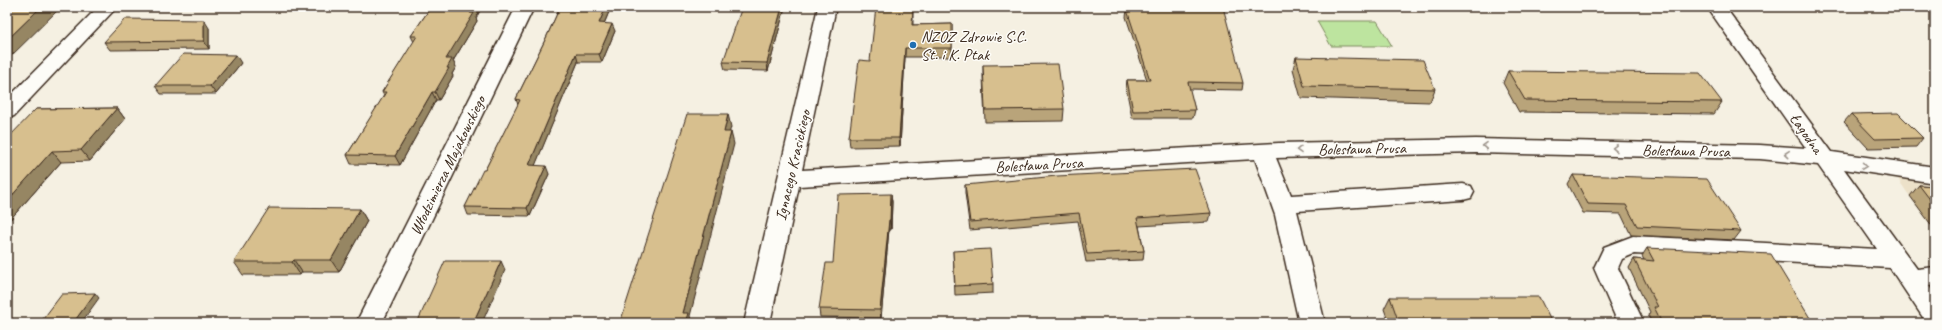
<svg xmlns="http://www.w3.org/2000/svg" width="1942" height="330" viewBox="0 0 1942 330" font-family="Caveat,sans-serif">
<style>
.built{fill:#ece1c9}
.green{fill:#bde49f;stroke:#7c875e}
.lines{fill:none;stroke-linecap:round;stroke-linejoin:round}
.minor-casing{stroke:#3b2a1e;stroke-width:3}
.minor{fill:#fdfcf7;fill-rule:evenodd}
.wall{fill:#b9a47a;stroke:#3b2a1e}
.shaded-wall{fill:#968663;stroke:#3b2a1e}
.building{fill:#d7bf8e;stroke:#3b2a1e}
.oneway{stroke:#9c938a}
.poi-dot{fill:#1f6fb2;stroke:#fdfcf7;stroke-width:1.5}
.labels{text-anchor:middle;stroke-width:3;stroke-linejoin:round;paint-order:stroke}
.poi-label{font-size:16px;fill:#3b2a1e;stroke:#fdfcf7;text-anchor:start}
.street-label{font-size:16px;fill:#3b2a1e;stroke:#fdfcf7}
</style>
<rect width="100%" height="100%" fill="#f5f0e2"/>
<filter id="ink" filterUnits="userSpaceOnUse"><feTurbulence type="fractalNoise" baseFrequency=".025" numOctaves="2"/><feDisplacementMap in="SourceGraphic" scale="8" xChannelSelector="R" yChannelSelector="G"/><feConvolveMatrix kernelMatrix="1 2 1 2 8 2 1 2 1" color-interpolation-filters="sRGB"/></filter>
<g filter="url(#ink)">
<path class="built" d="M1896 176 1935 181V230L1906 191Z"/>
<path class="green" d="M1317 21H1377L1392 46H1331Z"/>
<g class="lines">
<defs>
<path id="minor" d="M98 7H117L14 116 7 118V99Z
M516 7H534L382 323H356Z
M818 7H836L802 170 1279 143 1476 139 1760 145 1806 148 1707 7H1725L1832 152 1935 167V183L1844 169 1917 269 1935 267V285L1929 286 1935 295V323L1926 322 1890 268 1634 254 1622 259 1618 268 1644 323H1618L1594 268 1604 247 1633 236 1877 249 1818 165 1760 159 1476 153 1276 158 1291 195 1463 184 1471 186 1474 192 1471 198 1463 200 1297 211 1325 323H1299L1275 215 1255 159 799 186 770 323H744Z"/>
</defs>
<use href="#minor" class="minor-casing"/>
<use href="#minor" class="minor"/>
</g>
<path class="wall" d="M431 7H482L476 18 477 21 453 61 456 67 452 74 453 76 439 100H436L400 165 351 164 347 155 384 96 382 92 414 42 411 36Z
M560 7H611L604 24 615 31 602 62H578L535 165 549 174 530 216 468 215 465 207 485 170 518 105 516 99 547 36Z
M785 7 768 71 725 70 723 62Z
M913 7V25L952 24V57H905L900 146 850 147 849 138 870 61Z
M1127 10 1243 83 1242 90 1189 89 1195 110 1193 118H1132L1126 88 1127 80H1147L1126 17Z
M209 28V49L110 50 104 42Z
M1296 57 1435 89 1430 102 1301 98 1293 69Z
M241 63 216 94H161L155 86Z
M983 65 1064 109 1063 121 985 122 983 77Z
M1508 71 1722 102 1714 114 1519 112 1503 83Z
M117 108 125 119 90 161 61 162 7 223 36 109Z
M1851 114 1923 138 1916 147 1868 148 1844 122Z
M1573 175 1741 231 1734 240 1631 235 1621 214 1583 213 1568 184Z
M965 185 1211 213 1209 222 1139 226 1144 251 1143 260 1086 262 1078 221 970 230 965 193Z
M1919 185 1935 186V230L1910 196Z
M891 194 892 202 891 229H889L881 318 820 317 819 309Z
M360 209 367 221 339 272H302L300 275H243L234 262Z
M1647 248 1813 323H1652L1648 315 1650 312 1629 268 1634 259 1644 260 1642 256Z
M953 251 993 284V293L955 295Z
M1390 297 1552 323H1389L1384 309Z"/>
<path class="shaded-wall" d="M41 7H61L7 60V40Z
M474 7H482L476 18 477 21 453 61 456 67 452 74 453 76 439 100 435 92 446 59Z
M606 7H611L601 31 599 23Z
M782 7H785L768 71 767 63Z
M204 20 209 28V49L204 41Z
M612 24 615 31 602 62 599 54Z
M905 48V57L900 146 899 138Z
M576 54 578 62 532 173 529 165Z
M236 55 241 63 216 94 210 86Z
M432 92 436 100 400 165 395 156Z
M117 108 125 119 90 161 81 150Z
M728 114 731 127 726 144 724 132Z
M731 132 734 144 690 316 692 323H686L683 313Z
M52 151 61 162 7 223V201Z
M546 166 549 174 530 216 527 208Z
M891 194 892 202 891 229 890 220Z
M360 209 367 221 339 272 331 260Z
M889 220V229L881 318 880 310Z
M294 260 302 272 300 275 292 262Z
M501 261 505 270 482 323H473Z
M95 293 99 298 81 323H73Z"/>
<path class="building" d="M7 7H41L7 40Z
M431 7H474L470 13H474L446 59H452L447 68H449L435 92H432L395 156 347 155 386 92H382L417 36H411Z
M560 7H606L599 23 612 24 599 54H576L529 165 546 166 527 208 465 207 483 170H485L520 100 516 99 547 36Z
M742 7H782L767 63 723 62Z
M876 7H913L912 25 952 24V48H905L899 138H849L859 60 870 61Z
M1203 7H1223L1243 83 1188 82 1195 110 1133 111 1127 80H1150L1127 10Z
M125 19 204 20V41L104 42Z
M183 54 236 55 210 86H155Z
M1296 57 1423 60 1435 89 1304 86Z
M1058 64 1064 109 985 110 983 65Z
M1508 71 1700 73 1722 102 1525 100Z
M117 108 81 150 52 151 7 201V139L36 109Z
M1898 113 1923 138 1875 139 1851 114Z
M687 114H728L724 132H731L683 313H689L686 323H620Z
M1195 169 1211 213 1137 218 1144 251 1087 254 1079 213 970 222 965 185 1057 176Z
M1573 175 1707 179 1741 231 1637 226 1626 205 1588 204Z
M1919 185 1935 186V206Z
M891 194 890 220H889L880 310 819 309 826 263H833L838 195Z
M269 208 360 209 331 260H294L292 262H234Z
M1647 248 1771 254 1813 323H1662L1654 307H1658L1634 259 1654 261Z
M990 249 993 284 955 286 953 251Z
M445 261H501L473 323H417Z
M95 293 73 323H40L62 294Z
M1390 297H1539L1552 323H1399Z"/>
<defs><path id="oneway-chevron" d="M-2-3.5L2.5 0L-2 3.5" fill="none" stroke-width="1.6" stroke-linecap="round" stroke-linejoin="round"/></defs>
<g class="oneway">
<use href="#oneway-chevron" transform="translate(1485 146) rotate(-179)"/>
<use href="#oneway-chevron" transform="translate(1615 148) rotate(-179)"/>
<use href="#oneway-chevron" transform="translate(1299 150) rotate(179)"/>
<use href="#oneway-chevron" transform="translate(1787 154) rotate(-175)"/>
<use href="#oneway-chevron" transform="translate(1864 166) rotate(8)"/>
</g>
</g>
<circle class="poi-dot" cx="913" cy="45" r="4"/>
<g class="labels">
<g class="poi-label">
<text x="921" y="42">NZOZ Zdrowie S.C.<tspan x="921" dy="18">St. i K. Ptak</tspan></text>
</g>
<g class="street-label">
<text transform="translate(1807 133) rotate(55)" y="6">Łagodna</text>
<text transform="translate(1362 148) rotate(-1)" y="6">Bolesława Prusa</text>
<text transform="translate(1686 150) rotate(1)" y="6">Bolesława Prusa</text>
<text transform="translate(1039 164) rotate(-3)" y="6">Bolesława Prusa</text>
<text transform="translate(447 165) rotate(-64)" y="6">Włodzimierza Majakowskiego</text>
<text transform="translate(792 165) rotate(-77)" y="6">Ignacego Krasickiego</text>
</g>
</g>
<rect width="1942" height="330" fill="none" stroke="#fdfcf7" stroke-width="24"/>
<rect x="12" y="12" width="1918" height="306" fill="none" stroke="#3b2a1e" stroke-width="1.5" filter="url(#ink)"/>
</svg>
